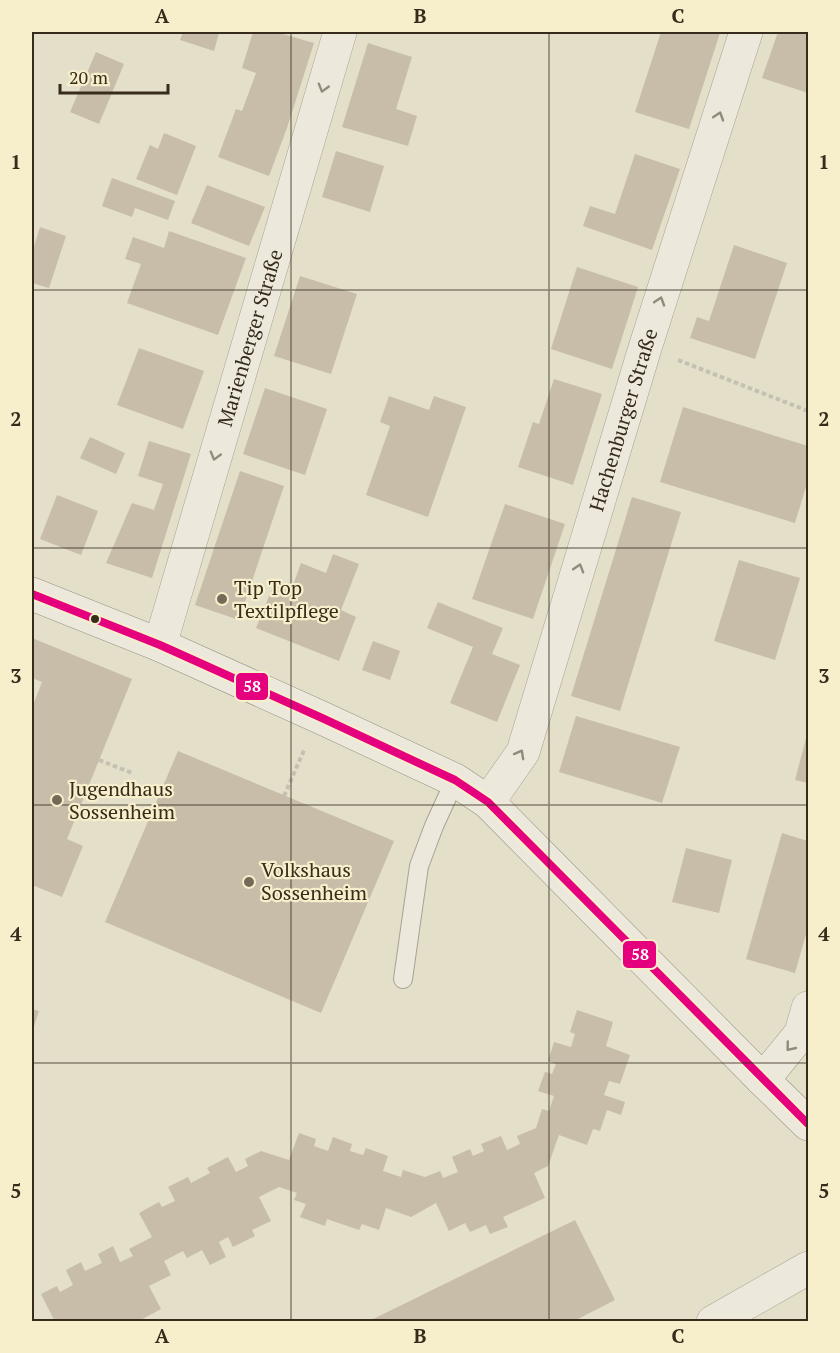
<svg xmlns="http://www.w3.org/2000/svg" width="840" height="1353" viewBox="0 0 840 1353" font-family="'PT Serif',serif">
<style>
.building{fill:#c8bda9}
.lines{fill:none;stroke-linecap:round;stroke-linejoin:round}
.service-casing{stroke:#a8a293;stroke-width:20}
.minor-casing{stroke:#a8a293;stroke-width:34}
.secondary-casing{stroke:#989283;stroke-width:34}
.path{stroke:#c4c0b2;stroke-width:4;stroke-dasharray:4.5 3;stroke-linecap:butt}
.service{stroke:#ece8db;stroke-width:18}
.minor{stroke:#ece8db;stroke-width:33}
.secondary{stroke:#ece8db;stroke-width:33}
.bus-1-casing{stroke:#f7efcc;stroke-width:12}
.bus-1{stroke:#e5007d;stroke-width:8}
.oneway{stroke:#928a7b}
.grid{fill:none;stroke:#372b1b;stroke-width:1.5;stroke-opacity:0.55}
.poi-dot{fill:#746a58;stroke:#f7efcc;stroke-width:2}
.bus-dot{fill:#372b1b;stroke:#f7efcc;stroke-width:2}
.labels{text-anchor:middle;stroke-width:4.5;stroke-linejoin:round;paint-order:stroke}
.street-label{font-size:20px;fill:#372b1b;stroke:#f7efcc}
.poi-label{font-size:20px;fill:#372b1b;stroke:#f7efcc;text-anchor:start}
.line-badge{stroke:#f7efcc;stroke-width:2}
.badge-label{font-size:16px;text-anchor:middle;font-weight:bold;fill:#fff}
.neatline{fill:none;stroke:#372b1b;stroke-width:2}
.grid-label{font-size:20px;text-anchor:middle;font-weight:bold;fill:#372b1b}
</style>
<rect width="100%" height="100%" fill="#e4dfc9"/>
<path class="building" d="M183 32H216L219 33 214 51 180 40Z
M253 32H276L314 43 287 128 269 176 218 157 236 109 242 111 256 73 242 68Z
M661 32H716L720 33 689 129 635 112Z
M778 32H808V93L762 78Z
M368 43 412 57 396 109 417 116 408 146 342 127Z
M96 52 124 64 99 124 70 112Z
M164 133 196 146 177 195 136 179 150 145 158 149Z
M336 151 384 166 370 212 322 197Z
M635 154 680 169 652 250 583 226 590 206 615 214Z
M112 178 175 201 168 220 135 208 132 217 102 206Z
M207 185 265 207 249 246 191 223Z
M40 227 66 236 49 288 32 283V253Z
M169 231 246 258 218 335 127 303 141 264 125 259 133 237 164 248Z
M734 245 787 263 755 359 690 338 697 317 709 321Z
M577 267 638 287 612 369 551 349Z
M300 276 357 294 331 374 274 356Z
M139 348 204 371 183 429 117 405Z
M554 379 602 394 573 485 518 467 533 422 539 424Z
M265 388 327 409 305 475 243 454Z
M389 396 429 410 434 396 466 407 428 517 366 495 390 426 380 422Z
M683 407 808 446V480L795 523 660 482Z
M90 437 125 453 116 474 80 458Z
M149 441 191 454 152 578 106 563 132 503 154 510 163 484 138 476Z
M240 471 284 486 239 620 195 605Z
M57 495 98 511 81 555 40 539Z
M632 497 681 512 620 711 571 696Z
M505 504 565 524 533 619 472 599Z
M333 554 359 564 341 610 356 617 339 661 256 628 274 584 291 591 301 563 326 573Z
M739 560 800 578 775 660 714 641Z
M438 602 503 628 492 654 520 665 497 722 450 703 473 647 427 628Z
M32 638 132 679 67 839 83 846 62 897 32 885V708L42 682 32 678Z
M373 641 400 651 390 680 362 670Z
M576 716 680 747 662 803 559 772Z
M808 731V783L795 780Z
M178 751 394 841 321 1013 105 922Z
M782 833 808 841V927L795 973 746 959Z
M686 848 732 860 719 913 672 902Z
M32 1009 39 1011 32 1033Z
M577 1010 613 1022 606 1046 630 1055 620 1084 609 1081 604 1095 625 1102 621 1115 607 1110 600 1131 593 1129 587 1145 559 1135 548 1166 534 1173 545 1198 503 1217 508 1227 490 1234 486 1225 470 1232 465 1223 449 1231 436 1203 411 1217 386 1208 379 1230 362 1224 359 1230 327 1219 325 1226 300 1217 306 1204 294 1200 297 1193 279 1187 259 1197 271 1221 252 1230 255 1236 233 1247 228 1237 219 1242 226 1257 210 1265 202 1250 187 1258 183 1251 164 1261 171 1275 149 1286 161 1309 137 1322H55L41 1294 57 1286 60 1292 73 1285 66 1270 81 1262 85 1271 102 1263 98 1254 113 1246 120 1262 133 1256 129 1249 152 1237 139 1213 159 1202 162 1207 175 1201 168 1187 188 1177 191 1183 210 1173 207 1168 228 1157 236 1172 248 1166 245 1159 261 1151 289 1160 299 1133 316 1139 314 1146 328 1151 333 1137 352 1144 350 1151 363 1155 366 1148 388 1156 383 1171 401 1177 403 1170 425 1177 440 1171 443 1178 458 1172 452 1157 470 1149 473 1156 484 1151 481 1144 501 1136 507 1150 520 1144 517 1136 536 1128 542 1109 549 1111 554 1096 538 1091 545 1072 552 1074 556 1064 548 1061 554 1042 571 1047 575 1034 570 1032Z
M575 1220 615 1300 572 1322H367Z"/>
<g class="lines">
<defs>
<path id="service" d="M403 979 419 866 434 826 455 780"/>
<g id="minor">
<path id="s1" d="M160 645 340 32"/>
<path id="s2" d="M488 802 523 752 645 348 746 32"/>
<path d="M763 1080 801 1033 808 1008"/>
<path d="M713 1322 808 1268"/>
</g>
<path id="secondary" d="M32 594 160 645 322 718 455 780 488 802 763 1080 808 1124"/>
</defs>
<use href="#service" class="service-casing"/>
<use href="#minor" class="minor-casing"/>
<use href="#secondary" class="secondary-casing"/>
<path class="path" d="M678 360 808 411
M99 760 132 773
M284 796 305 748"/>
<use href="#service" class="service"/>
<use href="#minor" class="minor"/>
<use href="#secondary" class="secondary"/>
<defs>
<path id="bus-1" d="M32 594 160 645 322 718 455 780 488 802 808 1124"/>
</defs>
<use href="#bus-1" class="bus-1-casing"/>
<use href="#bus-1" class="bus-1"/>
</g>
<defs><path id="oneway-chevron" d="M-2-3.5L2.5 0L-2 3.5" fill="none" stroke-width="1.6" stroke-linecap="round" stroke-linejoin="round" transform="scale(1.5)"/></defs>
<g class="oneway">
<use href="#oneway-chevron" transform="translate(323 88) rotate(106)"/>
<use href="#oneway-chevron" transform="translate(719 116) rotate(-72)"/>
<use href="#oneway-chevron" transform="translate(660 301) rotate(-72)"/>
<use href="#oneway-chevron" transform="translate(215 456) rotate(106)"/>
<use href="#oneway-chevron" transform="translate(579 568) rotate(-73)"/>
<use href="#oneway-chevron" transform="translate(520 754) rotate(-61)"/>
<use href="#oneway-chevron" transform="translate(790 1047) rotate(129)"/>
</g>
<path class="grid" d="M291 32V1322M549 32V1322M32 290H808M32 548H808M32 805H808M32 1063H808"/>
<g class="poi-dot">
<circle cx="222" cy="599" r="6"/>
<circle cx="57" cy="800" r="6"/>
<circle cx="249" cy="882" r="6"/>
</g>
<circle class="bus-dot" cx="95" cy="619" r="5"/>
<g class="labels">
<g class="street-label">
<text dy="7" stroke="none"><textPath href="#s1" startOffset="320">Marienberger Straße</textPath></text>
<text dy="7" stroke="none"><textPath href="#s2" startOffset="408">Hachenburger Straße</textPath></text>
</g>
<g class="poi-label">
<text x="234" y="595">Tip Top<tspan x="234" dy="23">Textilpflege</tspan></text>
<text x="69" y="796">Jugendhaus<tspan x="69" dy="23">Sossenheim</tspan></text>
<text x="261" y="877">Volkshaus<tspan x="261" dy="23">Sossenheim</tspan></text>
</g>
</g>
<g class="line-badge">
<rect x="235" y="672" width="34" height="29" rx="6" fill="#e5007d"/>
<rect x="622" y="940" width="35" height="29" rx="6" fill="#e5007d"/>
</g>
<g class="badge-label">
<text x="252" y="692">58</text>
<text x="640" y="960">58</text>
</g>
<rect width="840" height="1353" fill="none" stroke="#f7efcc" stroke-width="66"/>
<path d="M60 84v9h108v-9" fill="none" stroke="#372b1b" stroke-width="3"/>
<text x="69" y="84" font-size="18" fill="#372b1b" stroke="#f7efcc" stroke-width="4.5" paint-order="stroke">20 m</text>
<rect x="33" y="33" width="774" height="1287" class="neatline"/>
<g class="grid-label">
<text x="162" y="23">A</text>
<text x="420" y="23">B</text>
<text x="678" y="23">C</text>
<text x="16" y="169">1</text>
<text x="824" y="169">1</text>
<text x="16" y="426">2</text>
<text x="824" y="426">2</text>
<text x="16" y="683">3</text>
<text x="824" y="683">3</text>
<text x="16" y="941">4</text>
<text x="824" y="941">4</text>
<text x="16" y="1198">5</text>
<text x="824" y="1198">5</text>
<text x="162" y="1343">A</text>
<text x="420" y="1343">B</text>
<text x="678" y="1343">C</text>
</g>
</svg>
